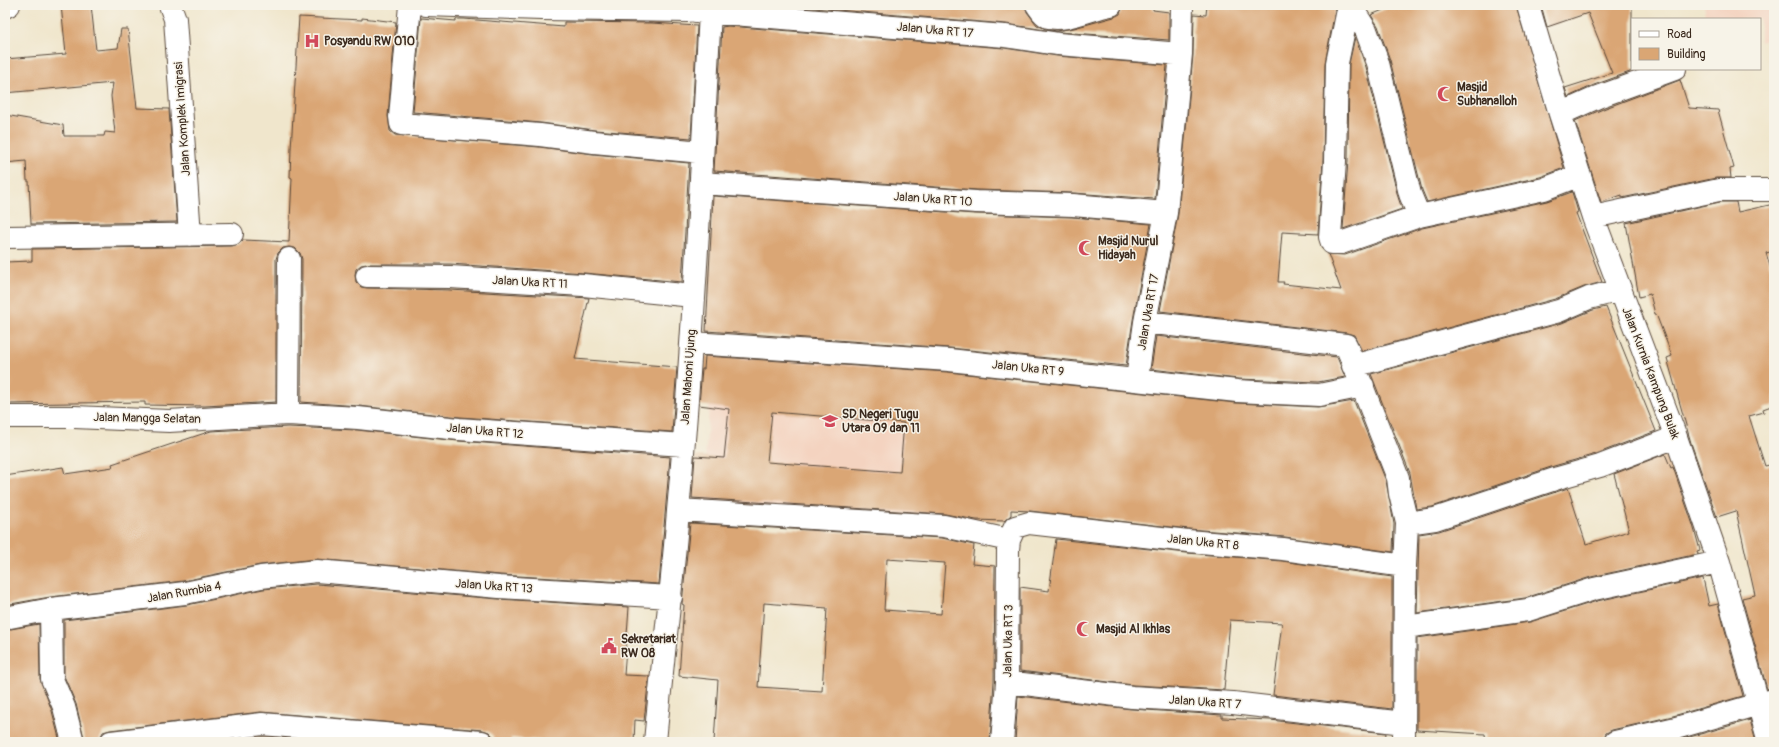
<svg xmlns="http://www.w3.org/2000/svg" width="1779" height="747" viewBox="0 0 1779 747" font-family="Pangolin,sans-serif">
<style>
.built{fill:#f4d3c0}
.building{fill:#daa674;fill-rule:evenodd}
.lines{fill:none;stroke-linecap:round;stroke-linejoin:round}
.street-casing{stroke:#564638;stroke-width:24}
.secondary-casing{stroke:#564638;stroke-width:24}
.street{stroke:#fff;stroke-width:22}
.secondary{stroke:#fff;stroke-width:22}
.labels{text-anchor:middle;stroke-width:3;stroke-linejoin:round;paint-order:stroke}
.street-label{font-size:12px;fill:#3b2a1e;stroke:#f7f3e8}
.poi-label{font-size:12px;font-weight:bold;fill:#3b2a1e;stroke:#f7f3e8;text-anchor:start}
</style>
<rect width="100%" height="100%" fill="#f7f3e8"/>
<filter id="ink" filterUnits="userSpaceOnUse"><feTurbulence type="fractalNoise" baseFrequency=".025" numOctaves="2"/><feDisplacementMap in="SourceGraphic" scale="8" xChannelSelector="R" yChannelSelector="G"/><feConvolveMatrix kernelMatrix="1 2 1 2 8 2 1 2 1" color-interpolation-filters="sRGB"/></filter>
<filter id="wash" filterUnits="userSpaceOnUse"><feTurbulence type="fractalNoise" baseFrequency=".012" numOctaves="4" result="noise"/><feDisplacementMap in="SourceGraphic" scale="16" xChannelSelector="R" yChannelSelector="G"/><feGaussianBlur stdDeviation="0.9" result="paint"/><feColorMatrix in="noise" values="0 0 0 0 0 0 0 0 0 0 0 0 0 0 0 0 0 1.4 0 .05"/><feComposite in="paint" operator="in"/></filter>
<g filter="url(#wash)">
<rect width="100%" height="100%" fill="#f0e6cc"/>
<path class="built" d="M1704 5H1774V37L1760 42V19H1707Z
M713 354 956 372 948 470 966 471 963 521 702 502Z"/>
<g id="blocks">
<path class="building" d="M61 5H91L96 50 118 48 121 29H128L137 108 169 109 177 222 31 224 29 181H27L26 161 5 163V115L63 125 64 136H104L105 132 115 133 111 96 113 83 5 93V59L66 54Z
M777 5H1025L1027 12 1037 25 1046 29 1056 31 1074 28 1114 17 1120 14 1123 5H1153V10L1169 12V40L1059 32 1006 24Z
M1207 5H1336L1325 63 1323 160 1318 234 1282 232 1278 282H1284L1283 284 1341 290 1328 254 1345 255 1422 228 1547 201 1572 192 1578 212 1576 213 1602 282 1584 287 1555 299 1362 351 1354 335 1347 333 1160 311 1178 214 1193 55 1194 14 1206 15Z
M1395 5H1516L1564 168 1540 177 1427 202 1422 190 1390 60 1378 26 1371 15Z
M1541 5H1632V69H1638L1594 85 1568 97 1565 88 1612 73 1588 13 1547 27Z
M299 17 362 20V18L396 22 388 116 390 131 395 135 539 147 593 154 689 163 682 282 584 273 450 264H367L361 265 356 269 355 275 356 282 361 287 367 288 450 290 589 298 575 359 677 367 672 432 460 417 359 406 301 402 302 259 300 253 295 248 289 247 283 248 278 253 276 259V402L205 406 145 405V402L5 404V262L32 261V249L232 246 239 244 243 240 289 242 292 178 290 177 291 149Z
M421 18 456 21V19H464L564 27V22L652 23 697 26 691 138 595 130 541 123 413 112Z
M728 26 1004 48 1057 56 1167 65 1155 199 1074 193 977 190 714 171 722 27Z
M1355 37 1366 67 1398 197 1402 209 1343 229 1348 161 1349 64Z
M1680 80 1689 108 1718 110 1734 168 1730 169 1731 178H1716L1622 198V195L1601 202 1575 121 1603 109Z
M713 196 975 214 1072 217 1151 224 1133 320 1126 366 950 348 706 331Z
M1720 202H1736L1738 212 1774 204V251L1766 253 1774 279V405L1763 409 1764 412 1749 416 1765 466 1774 464V688L1767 689 1742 598 1755 595 1736 511 1717 517 1691 443 1667 358 1672 356 1656 314H1655L1650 294 1639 297 1626 223Z
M1606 307 1656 431 1596 454 1554 466 1432 507 1416 509 1410 473 1371 374 1562 323 1593 310Z
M1156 336 1337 357 1345 377 1318 382 1238 379 1151 369Z
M705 356 948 372 1236 403 1318 407 1354 401 1386 481 1394 524 1393 552 1285 537 1189 529 1030 511 1011 510V515L1004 521 976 520 945 514 692 498 695 456 724 458 729 409 699 405 702 369H704ZM772 412 904 423 900 472 767 462Z
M288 427 357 430 458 441 670 457 659 584 500 575 316 559 260 565 183 581 50 597 5 605V476L63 467 65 474 113 467 112 464 211 431Z
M1665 454 1671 468 1673 467 1693 525 1700 550 1697 551 1698 554 1591 577 1525 598 1417 613 1419 534 1439 531 1568 488 1586 544 1629 531 1614 474Z
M690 523 942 538 974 545 972 564 995 566 994 681 990 742H714L718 680 679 676 684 605 682 604ZM887 559 945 563 941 614 884 610ZM764 603 827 608 822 691 758 687Z
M1056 539 1187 553 1282 561 1392 577V709L1273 695 1282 623 1230 620 1224 690 1133 685 1020 671V587L1049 591Z
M1703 578 1709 606 1718 604 1743 696 1673 716 1612 730 1606 733 1603 740 1594 742H1486L1485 734 1417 730V638L1530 622 1597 601Z
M317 584 498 599 629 607 624 675 649 676 644 721 635 720 634 742H562L511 738V742H494L493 736 489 732 483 730 261 712 110 730 103 732 99 741 85 742 76 704 64 676V620L187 605 263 589Z
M39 624 40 679 52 711 60 742H5V630Z
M1018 696 1131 709 1222 715V718L1270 720 1386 733 1385 742H1015Z
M1750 720 1756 742H1671L1679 740Z
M262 737 329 742H217Z"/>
</g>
</g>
<g filter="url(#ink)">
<use href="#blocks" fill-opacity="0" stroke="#564638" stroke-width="1"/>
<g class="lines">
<defs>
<path id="street" d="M170 5 175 19 190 235
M410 5 400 117 401 124 540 135 594 142 702 152
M1037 5C1040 9 1043 15 1048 17 1066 22 1092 8 1111 5
M1349 5 1337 63 1335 161 1330 237 1332 243H1341L1419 216 1544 189 1580 175
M1350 5 1366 30 1378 63 1410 194 1419 216
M1528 5 1560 114 1593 217 1676 437 1719 562 1769 742
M696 11 1005 36 1058 44 1181 54
M1560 114 1598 97 1675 69
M701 183 976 202 1073 205 1166 213
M1593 217 1719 190H1774
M5 237 232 234
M367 276 450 277 583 285 693 296
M1145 322 1346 345 1398 478 1400 494 1407 523 1405 566 1404 742
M692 343 949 360 1237 391 1319 395 1363 386
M1353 366 1559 311 1589 298 1620 290
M1137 379 1145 322 1166 213 1181 54 1182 5
M288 414 289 259
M5 417H74L169 421 288 414 358 418 459 429 683 445
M679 510 944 526 1009 540
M1407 523 1435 519 1558 478 1600 466 1676 437
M51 609 52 679 64 707 73 742
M5 618 51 609 185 593 261 577 317 571 499 587 671 597
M1405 627 1528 610 1594 589 1719 562
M1007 682 1132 697 1233 703 1404 723
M111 742 262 724 482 742
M655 742C662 665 672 588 678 511 693 345 701 179 710 12
M1002 742 1007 682 1008 550 1009 540 1015 527 1029 523 1188 541 1283 549 1405 566
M1615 742 1676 728 1773 700"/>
<path id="secondary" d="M426 5 542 9 688 11 689 5
M5 7 9 5"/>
</defs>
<use href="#street" class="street-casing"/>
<use href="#secondary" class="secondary-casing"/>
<use href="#street" class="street"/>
<use href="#secondary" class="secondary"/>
</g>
</g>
<defs>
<symbol id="hospital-bare" viewBox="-9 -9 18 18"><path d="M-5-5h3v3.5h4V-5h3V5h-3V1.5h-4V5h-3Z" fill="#d1495b" stroke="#f7f3e8" stroke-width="2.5" paint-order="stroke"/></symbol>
<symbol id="mosque-bare" viewBox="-9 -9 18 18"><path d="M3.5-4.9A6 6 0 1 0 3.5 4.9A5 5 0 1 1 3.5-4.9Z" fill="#d1495b" stroke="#f7f3e8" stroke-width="2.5" paint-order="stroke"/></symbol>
<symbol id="school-bare" viewBox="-9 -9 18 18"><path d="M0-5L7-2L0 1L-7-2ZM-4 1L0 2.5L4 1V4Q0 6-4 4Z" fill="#d1495b" stroke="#f7f3e8" stroke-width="2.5" paint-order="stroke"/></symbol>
<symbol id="civic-bare" viewBox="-9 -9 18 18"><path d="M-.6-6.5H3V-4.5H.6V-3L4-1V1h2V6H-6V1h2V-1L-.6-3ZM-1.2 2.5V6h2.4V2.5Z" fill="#d1495b" stroke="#f7f3e8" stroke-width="2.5" paint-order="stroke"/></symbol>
</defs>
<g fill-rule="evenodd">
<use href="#hospital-bare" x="301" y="30" width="22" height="22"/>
<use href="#mosque-bare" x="1434" y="83" width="22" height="22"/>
<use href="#mosque-bare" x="1075" y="237" width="22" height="22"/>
<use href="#school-bare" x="819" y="410" width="22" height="22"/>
<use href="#mosque-bare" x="1073" y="618" width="22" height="22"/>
<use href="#civic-bare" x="598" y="635" width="22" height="22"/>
</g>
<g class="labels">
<g class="street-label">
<text transform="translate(935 30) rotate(5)" y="4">Jalan Uka RT 17</text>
<text transform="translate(182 119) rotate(-94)" y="4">Jalan Komplek Imigrasi</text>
<text transform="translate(933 199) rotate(4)" y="4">Jalan Uka RT 10</text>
<text transform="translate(530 282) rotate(3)" y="4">Jalan Uka RT 11</text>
<text transform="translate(1148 312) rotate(-80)" y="4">Jalan Uka RT 17</text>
<text transform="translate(1028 368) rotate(6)" y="4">Jalan Uka RT 9</text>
<text transform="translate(1651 373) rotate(69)" y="4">Jalan Kurnia Kampung Bulak</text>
<text transform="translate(688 377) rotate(-86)" y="4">Jalan Mahoni Ujung</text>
<text transform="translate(147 418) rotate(1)" y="4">Jalan Mangga Selatan</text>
<text transform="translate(485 431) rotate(5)" y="4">Jalan Uka RT 12</text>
<text transform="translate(1203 542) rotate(6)" y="4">Jalan Uka RT 8</text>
<text transform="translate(494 586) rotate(4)" y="4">Jalan Uka RT 13</text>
<text transform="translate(184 592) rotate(-10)" y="4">Jalan Rumbia 4</text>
<text transform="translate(1008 641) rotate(-89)" y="4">Jalan Uka RT 3</text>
<text transform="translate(1205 702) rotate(4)" y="4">Jalan Uka RT 7</text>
</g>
<g class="poi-label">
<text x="324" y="45">Posyandu RW 010</text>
<text x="1457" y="91">Masjid<tspan x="1457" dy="14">Subhanalloh</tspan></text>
<text x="1098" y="245">Masjid Nurul<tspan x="1098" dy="14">Hidayah</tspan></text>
<text x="842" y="418">SD Negeri Tugu<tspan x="842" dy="14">Utara 09 dan 11</tspan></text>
<text x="1096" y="633">Masjid Al Ikhlas</text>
<text x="621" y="643">Sekretariat<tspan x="621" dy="14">RW 08</tspan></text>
</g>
</g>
<rect width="1779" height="747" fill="none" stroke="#f7f3e8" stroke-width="20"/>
<rect x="1631" y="18" width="130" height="52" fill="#f7f3e8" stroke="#aca397"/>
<rect x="1639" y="31" width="20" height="6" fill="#ffffff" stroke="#aca397"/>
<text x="1667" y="38" font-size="12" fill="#3b2a1e">Road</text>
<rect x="1639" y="48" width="20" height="12" fill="#daa674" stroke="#aca397"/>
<text x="1667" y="58" font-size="12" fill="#3b2a1e">Building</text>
</svg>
